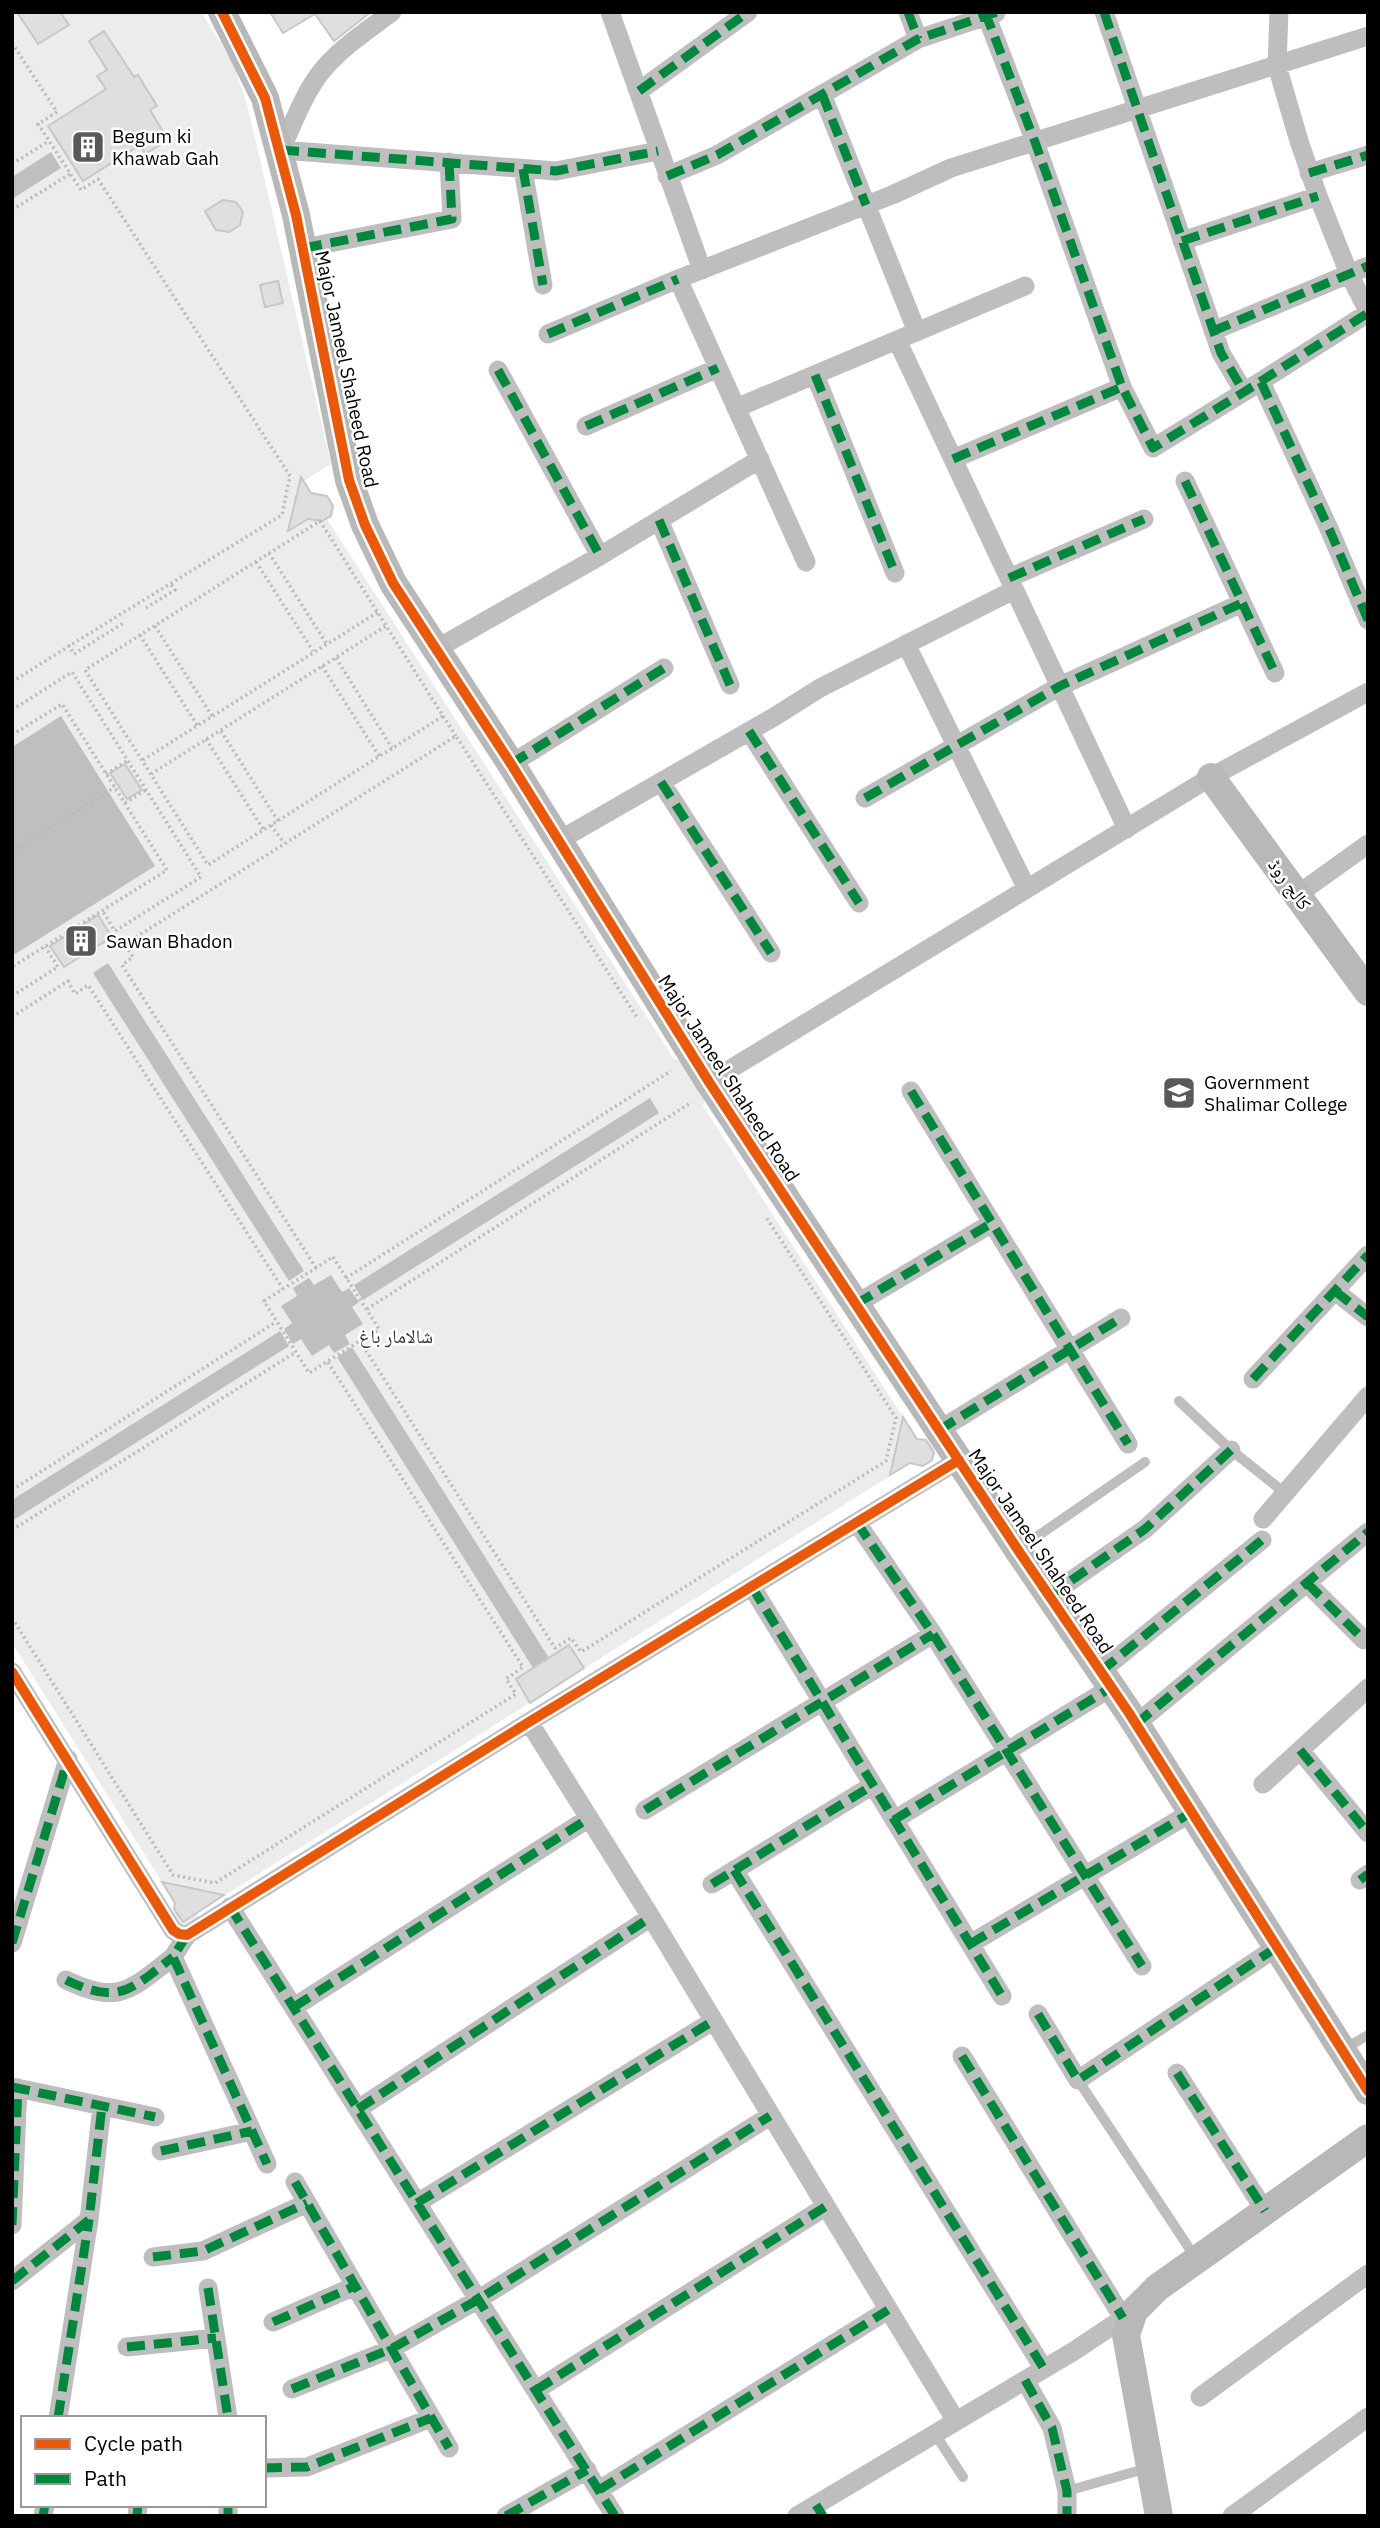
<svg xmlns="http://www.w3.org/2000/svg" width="1380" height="2528" viewBox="0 0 1380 2528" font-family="'IBM Plex Sans','Noto Naskh Arabic',sans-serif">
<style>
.green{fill:#ececec}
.water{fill:#bfbfbf}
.building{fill:#dfdfdf;stroke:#c7c7c7;stroke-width:2}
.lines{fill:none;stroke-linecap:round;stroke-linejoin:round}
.path{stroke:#b9b9b9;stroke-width:3.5;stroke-dasharray:2 3.5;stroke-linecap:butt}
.lane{stroke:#bebebe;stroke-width:10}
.street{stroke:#bebebe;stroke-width:19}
.secondary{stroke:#b8b8b8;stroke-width:28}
.quiet{stroke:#00873e;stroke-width:9;stroke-dasharray:18 9;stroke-linecap:butt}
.cycleway-casing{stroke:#fff;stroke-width:15}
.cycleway{stroke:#e8590c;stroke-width:10}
.labels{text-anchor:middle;stroke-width:5;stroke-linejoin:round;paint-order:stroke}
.poi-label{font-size:19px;fill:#000;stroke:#fff;text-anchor:start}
.street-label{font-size:19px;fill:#000;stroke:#fff}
.park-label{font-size:19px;fill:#333;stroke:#fff}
</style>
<rect width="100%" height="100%" fill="#fff"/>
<path class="green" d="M12 12H201L233 63 247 104 331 464 304 481 314 496 327 497 333 506 331 516 327 519 674 1059 693 1063 708 1087 703 1106 917 1439 929 1441 935 1450 932 1460 923 1466 912 1462 198 1912 197 1925 188 1931 172 1919 174 1909 177 1906 12 1643Z"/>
<path class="water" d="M51 152 61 168 12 199V177Z
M61 716 155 866 12 956V747Z
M108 963 304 1271 289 1281 93 973Z
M650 1098 659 1113 363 1300 354 1285Z
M331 1275 342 1292 349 1288 359 1302 352 1307 363 1324 345 1335 350 1344 334 1353 329 1345 312 1356 301 1339 293 1344 284 1329 292 1323 281 1306 297 1296 293 1288 309 1278 314 1285Z
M280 1331 289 1346 12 1521V1500Z
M352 1347 549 1658 533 1668 337 1357Z"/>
<path class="building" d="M17 12H60L69 25 38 44Z
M270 12H371L334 41 315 14 283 33Z
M104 31 134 77 138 75 157 106 150 110 168 140 145 154 140 145 83 181 48 126 106 89 97 76 107 70 89 41Z
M223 200 236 202 243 212 240 225 229 232 216 230 205 211Z
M278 281 283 303 265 307 260 285Z
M301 477 311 493 327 496 333 506 331 516 322 521 308 519 288 531Z
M125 764 142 790 127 799 110 773Z
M98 915 112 937 64 967 50 946Z
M903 1417 917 1439 926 1440 934 1453 932 1460 923 1466 910 1463 890 1475Z
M569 1645 584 1668 530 1703 516 1679Z
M162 1882 224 1895 183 1922 174 1909 175 1903Z"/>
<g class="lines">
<path class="path" d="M12 43 57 112 38 124 81 190 98 179 290 476 282 515 69 646
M12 164 49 141
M12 210 70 174
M320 521 443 716 208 865 85 670Z
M269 553 326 643
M256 562 313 651
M146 608 175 590 170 583
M155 626 212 716
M140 635 197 725
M336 658 392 748
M322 666 379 756
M12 682 69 646 74 654 125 622
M12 710 72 672 201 877 115 931 102 910
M443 716 456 736
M221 731 278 821
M12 735 62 704 167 870 12 967
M206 739 263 829
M143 760 378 612
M106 774 128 760
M151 774 386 626
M125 803 146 790
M271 825 284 843
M12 852 115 787
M12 996 58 967 45 947
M12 1017 68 981 75 994 88 985 283 1289
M333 1257 379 1329 309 1373 264 1301Z
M316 1268 122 965 133 957 125 944 456 736 638 1019
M346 1278 671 1071
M367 1309 692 1102
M360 1341 555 1648 571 1638 581 1652 886 1461 896 1418 766 1217
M12 1490 276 1322
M12 1530 296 1352
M12 1618 173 1875 215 1883 516 1694 506 1679 523 1667 327 1361"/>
<path class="lane" d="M1179 1401 1231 1450 1285 1493
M1019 1549 1145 1462
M1344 2049 1368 2035
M1078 2080 1195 2257
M935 2434 963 2477
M1067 2491 1148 2468"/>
<path class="street" d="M392 12C368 30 340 48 321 72 303 95 293 124 281 150L556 171 658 151
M610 12 702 270
M908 12 918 39
M985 12 1035 142 1122 387
M1104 12 1221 353 1244 392
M1279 12 1277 66 1299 141 1318 196 1349 274 1368 311
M639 91 748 12
M822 94 917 332
M523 169 543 285
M1309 173 1368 155
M667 176 717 155 918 39 996 13
M1182 241 1318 196
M304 248 452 219 449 162
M678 279 806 562
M1213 331 1368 266
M548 334 678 279 892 195 951 168 1368 36
M897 340 1127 829
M498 370 600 556
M815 375 895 573
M1261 382 1330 531 1368 620
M736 408 1025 286
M586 426 718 368
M953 459 1122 387 1153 448 1244 392 1368 313
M1185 481 1275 673
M659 520 730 685
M1009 578 1144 519
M906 644 1027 889
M436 649 600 556 760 459
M749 731 859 903
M511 764 664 668
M661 782 771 953
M865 798 1060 686 1242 603
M558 841 774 717 820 688 1014 590
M1297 895 1368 844
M709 1082 1211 777 1368 692
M911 1091 1128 1444
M1335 1291 1368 1317
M856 1304 992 1223
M1253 1379 1368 1255
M939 1430 1121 1318
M1263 1519 1368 1396
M857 1523 933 1634 1142 1966
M1307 1583 1364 1640
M752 1587 1002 1996
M1049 1596 1145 1529 1231 1450
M1101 1671 1262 1540
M12 1672 173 1930 179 1934 187 1935 529 1722 959 1460
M529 1722 651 1917 956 2421
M1136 1724 1368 1532
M1300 1750 1368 1833
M1263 1784 1368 1688
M645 1810 933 1634
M894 1820 1112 1687
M734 1870 1044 2369
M1360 1880 1368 1874
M712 1884 873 1785
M230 1907 615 2516
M187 1935 173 1957 267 2164
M12 1943 68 1759
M970 1944 1192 1812
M66 1980C120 2006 131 1989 173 1957
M294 2007 589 1818
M1038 2014 1078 2080 1277 1947
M962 2056 1123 2318
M1177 2073 1265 2211
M12 2087 155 2117
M358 2109 651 1917
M161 2151 252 2131
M295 2182 449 2448
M417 2203 713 2021
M12 2225 18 2088
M153 2257 203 2251 307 2203
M12 2281 89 2220 102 2106
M208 2288 228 2418
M273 2322 355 2286
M127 2347 216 2338
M1025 2380 1052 2428 1067 2491V2516
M292 2389 391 2349 479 2299 770 2116
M536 2390 825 2207
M1200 2397 1368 2274
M58 2418 89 2220
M264 2468 307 2467 431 2418
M599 2490 888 2310
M43 2516 45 2505
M137 2516 138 2505
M228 2516V2505
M506 2516 587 2470
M797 2516 1074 2351 1134 2311
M1232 2516 1368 2417"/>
<path class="secondary" d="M222 12 265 98 296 215 349 480 365 525 393 583 511 764 709 1082 1018 1550 1129 1713 1368 2091
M1211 777 1368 992
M1159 2516 1126 2335 1134 2311 1157 2288 1368 2138"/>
<path class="quiet" d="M908 12 918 39
M985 12 1035 142 1122 387
M1104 12 1221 353 1244 392
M639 91 748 12
M822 94 866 205
M281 150 556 171 658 151
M523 169 543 285
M1309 173 1368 155
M667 176 717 155 918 39 997 12
M1182 241 1318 196
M304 248 452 219 449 162
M1213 331 1368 266
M548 334 678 279
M498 370 600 556
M815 375 895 573
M1261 382 1330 531 1368 620
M586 426 718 368
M953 459 1122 387 1153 448 1244 392 1368 313
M1185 481 1275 673
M659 520 730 685
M1009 578 1144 519
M749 731 859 903
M511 764 664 668
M661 782 771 953
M865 798 1060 686 1242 603
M911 1091 1128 1444
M1335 1291 1368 1317
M856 1304 992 1223
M1253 1379 1368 1255
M939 1430 1121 1318
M857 1523 933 1634 1142 1966
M1307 1583 1364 1640
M752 1587 1002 1996
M1049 1596 1145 1529 1231 1450
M1101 1671 1262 1540
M1136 1724 1368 1532
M1300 1750 1368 1833
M645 1810 933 1634
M894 1820 1112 1687
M734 1870 1044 2369
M1360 1880 1368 1874
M712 1884 873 1785
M230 1907 615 2516
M187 1935 173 1957 267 2164
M12 1943 68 1759
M970 1944 1192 1812
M66 1980C120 2006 131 1989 173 1957
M294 2007 589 1818
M1038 2014 1078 2080 1277 1947
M962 2056 1123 2318
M1177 2073 1265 2211
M12 2087 155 2117
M358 2109 651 1917
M161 2151 252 2131
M295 2182 449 2448
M417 2203 713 2021
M12 2225 18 2088
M153 2257 203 2251 307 2203
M12 2281 89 2220 102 2106
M208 2288 228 2418
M273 2322 355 2286
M127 2347 216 2338
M1025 2380 1052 2428 1067 2491V2516
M292 2389 391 2349 479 2299 770 2116
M536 2390 825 2207
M58 2418 89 2220
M264 2468 307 2467 431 2418
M599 2490 888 2310
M816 2505 823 2516
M43 2516 45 2505
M137 2516 138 2505
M228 2516V2505
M506 2516 587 2470"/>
<defs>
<path id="cycleway" d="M222 12 265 98 296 215 349 480 365 525 393 583 511 764 709 1082 1018 1550 1129 1713 1368 2091
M12 1672 173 1930 179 1934 187 1935 529 1722 959 1460"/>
</defs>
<use href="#cycleway" class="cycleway-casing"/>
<use href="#cycleway" class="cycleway"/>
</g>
<defs>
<symbol id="building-square" viewBox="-11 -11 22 22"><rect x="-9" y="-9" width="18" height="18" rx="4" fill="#595959" stroke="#fff"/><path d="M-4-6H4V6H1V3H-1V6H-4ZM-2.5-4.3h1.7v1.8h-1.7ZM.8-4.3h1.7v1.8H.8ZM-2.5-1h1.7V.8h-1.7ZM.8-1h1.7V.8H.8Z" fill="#fff"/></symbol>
<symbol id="university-square" viewBox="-11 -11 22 22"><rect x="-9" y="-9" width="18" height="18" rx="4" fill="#595959" stroke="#fff"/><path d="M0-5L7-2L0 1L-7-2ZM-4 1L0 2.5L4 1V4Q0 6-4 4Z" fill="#fff"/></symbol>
</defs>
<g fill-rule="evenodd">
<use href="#building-square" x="69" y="128" width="38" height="38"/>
<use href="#building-square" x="62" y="922" width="38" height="38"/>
<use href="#university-square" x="1160" y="1074" width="38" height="38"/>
</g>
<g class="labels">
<g class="poi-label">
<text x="112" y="143">Begum ki<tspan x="112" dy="22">Khawab Gah</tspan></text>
<text x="106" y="948">Sawan Bhadon</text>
<text x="1204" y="1089">Government<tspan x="1204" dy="22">Shalimar College</tspan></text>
</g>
<g class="street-label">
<text transform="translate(347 369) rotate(78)" y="7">Major Jameel Shaheed Road</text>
<text transform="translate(1290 884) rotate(54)" y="7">کالج روڈ</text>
<text transform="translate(729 1078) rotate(57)" y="7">Major Jameel Shaheed Road</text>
<text transform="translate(1041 1551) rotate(56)" y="7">Major Jameel Shaheed Road</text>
</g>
<g class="park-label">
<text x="396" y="1343">شالامار باغ</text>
</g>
</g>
<rect width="1380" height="2528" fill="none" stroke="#000000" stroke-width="28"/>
<rect x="21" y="2416" width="245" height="91" fill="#ffffff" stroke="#999999" stroke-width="2"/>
<rect x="35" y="2439" width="35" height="10" fill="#e8590c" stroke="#999999" stroke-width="2"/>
<text x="84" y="2451" font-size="21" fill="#000000">Cycle path</text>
<rect x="35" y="2474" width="35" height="10" fill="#00873e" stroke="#999999" stroke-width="2"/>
<text x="84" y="2486" font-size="21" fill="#000000">Path</text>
</svg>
